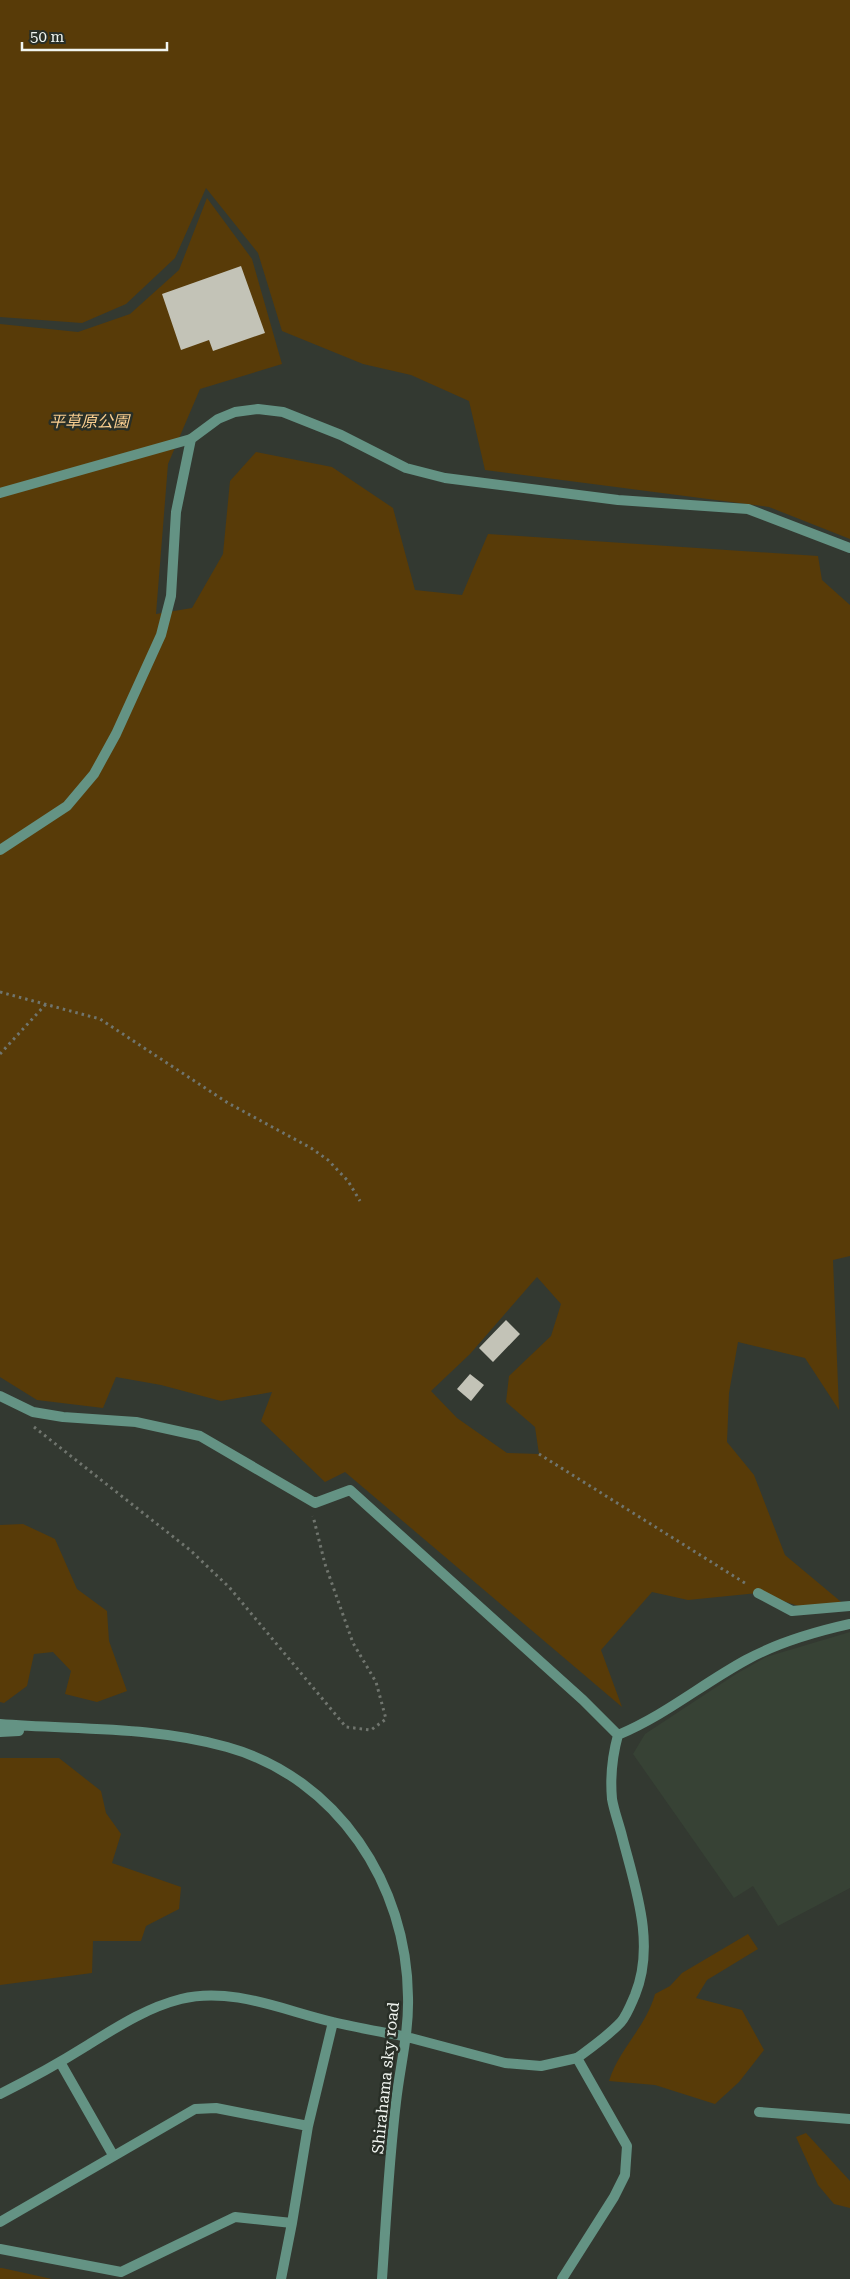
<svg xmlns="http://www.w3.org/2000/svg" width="850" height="2279" viewBox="0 0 850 2279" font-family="'Roboto Serif','Noto Sans JP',serif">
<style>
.built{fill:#374235}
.green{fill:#583b08;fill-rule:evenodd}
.building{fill:#c3c3b7}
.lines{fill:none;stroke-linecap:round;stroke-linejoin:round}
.path{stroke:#70756e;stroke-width:3;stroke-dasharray:2.5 4;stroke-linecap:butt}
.service{stroke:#649384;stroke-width:10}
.minor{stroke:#649384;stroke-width:10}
.tertiary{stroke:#649384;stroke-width:10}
.labels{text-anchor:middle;stroke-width:5;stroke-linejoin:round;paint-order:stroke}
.park-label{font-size:16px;font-style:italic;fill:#f9ce90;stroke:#292f27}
.street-label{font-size:16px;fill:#f1f5f0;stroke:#292f27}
</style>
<rect width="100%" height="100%" fill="#333931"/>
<path class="built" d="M850 1632V1888L778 1926 753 1886 734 1898 633 1754 645 1734 736 1674 766 1657Z"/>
<path class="green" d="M0 0H850V539L769 507 485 470 469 401 411 375 363 364 282 331 258 253 206 188 175 258 126 304 82 323 0 317Z
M207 198 252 259 282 364 200 389 168 464 156 614 192 608 223 554 230 481 256 452 332 467 393 508 415 590 462 595 488 534 818 556 822 580 850 605V1256L833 1260 839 1410 805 1358 738 1342 729 1393 727 1442 754 1475 785 1555 846 1606 814 1611 758 1593 688 1600 652 1592 601 1650 622 1707 345 1472 325 1482 261 1421 272 1392 221 1401 161 1385 116 1377 103 1408 37 1400 0 1377V324L78 332 130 314 179 270ZM537 1277 561 1304 551 1336 509 1376 506 1402 535 1427 539 1454 507 1453 457 1418 431 1391 470 1354Z
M23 1524 55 1539 77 1589 107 1611 109 1641 127 1691 97 1702 65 1694 71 1671 53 1652 34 1654 27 1686 4 1703 0 1702V1525Z
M0 1758H59L101 1791 106 1813 121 1834 112 1863 181 1887 179 1909 146 1926 141 1941H93L92 1973 0 1985Z
M748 1934 758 1949 707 1980 696 1998 742 2010 764 2050 739 2082 715 2104 655 2085 609 2081C619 2049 646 2027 655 1994L670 1986 682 1973Z
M806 2133 850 2181V2208L834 2204 818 2185 796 2137Z
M0 2268H2L52 2279H0Z"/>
<path class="building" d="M241 266 265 333 213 351 209 340 181 350 162 294Z
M506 1320 520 1334 493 1362 479 1348Z
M470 1374 484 1385 471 1401 457 1389Z"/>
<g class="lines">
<path class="path" d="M0 992 100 1019 228 1103 311 1148 328 1160 348 1181 360 1201
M0 1054 46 1004
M34 1427 190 1550 229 1587 346 1727 371 1730 386 1719 376 1682 353 1643 325 1564 313 1516
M539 1454 748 1585"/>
<path class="service" d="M0 493 191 439
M758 1593 792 1611 850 1606"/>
<path class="minor" d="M0 1396 33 1412 63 1417 136 1422 200 1436 315 1503 350 1490 583 1700 618 1735
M60 2062 113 2155
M0 2094C28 2080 56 2065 83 2048 114 2029 145 2008 181 1999 231 1986 285 2011 333 2022 358 2028 383 2032 407 2037
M759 2112 850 2119
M0 2222 195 2109 216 2108 308 2126
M292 2223 308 2126 333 2022
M0 2249 121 2272 235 2217 292 2223 281 2279
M562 2279 614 2197 625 2175 627 2146 577 2058C592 2047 608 2036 621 2022 627 2015 631 2004 635 1995 656 1944 635 1887 622 1836 619 1824 614 1811 612 1799 610 1777 612 1757 618 1735 664 1716 702 1684 746 1660 779 1642 814 1632 850 1624"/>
<path class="tertiary" d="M0 850 67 806 94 774 116 734 161 635 171 596 176 512 191 439 218 419 235 412 258 409 283 412 341 435 406 468 445 478 618 500 748 509 850 548
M0 1724C76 1730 153 1726 227 1747 338 1778 407 1885 408 1997 409 2033 400 2066 396 2102 389 2160 386 2220 382 2279
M0 1732 19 1731
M407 2037 505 2063 541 2066 577 2058"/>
</g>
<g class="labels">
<g class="park-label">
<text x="89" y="427">平草原公園</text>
</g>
<g class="street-label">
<text transform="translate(385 2078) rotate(-84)" y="6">Shirahama sky road</text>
</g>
</g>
<path d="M22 42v8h145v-8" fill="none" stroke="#f1f5f0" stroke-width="2.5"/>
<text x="30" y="42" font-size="15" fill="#f1f5f0" stroke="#292f27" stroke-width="4" paint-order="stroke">50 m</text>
</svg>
